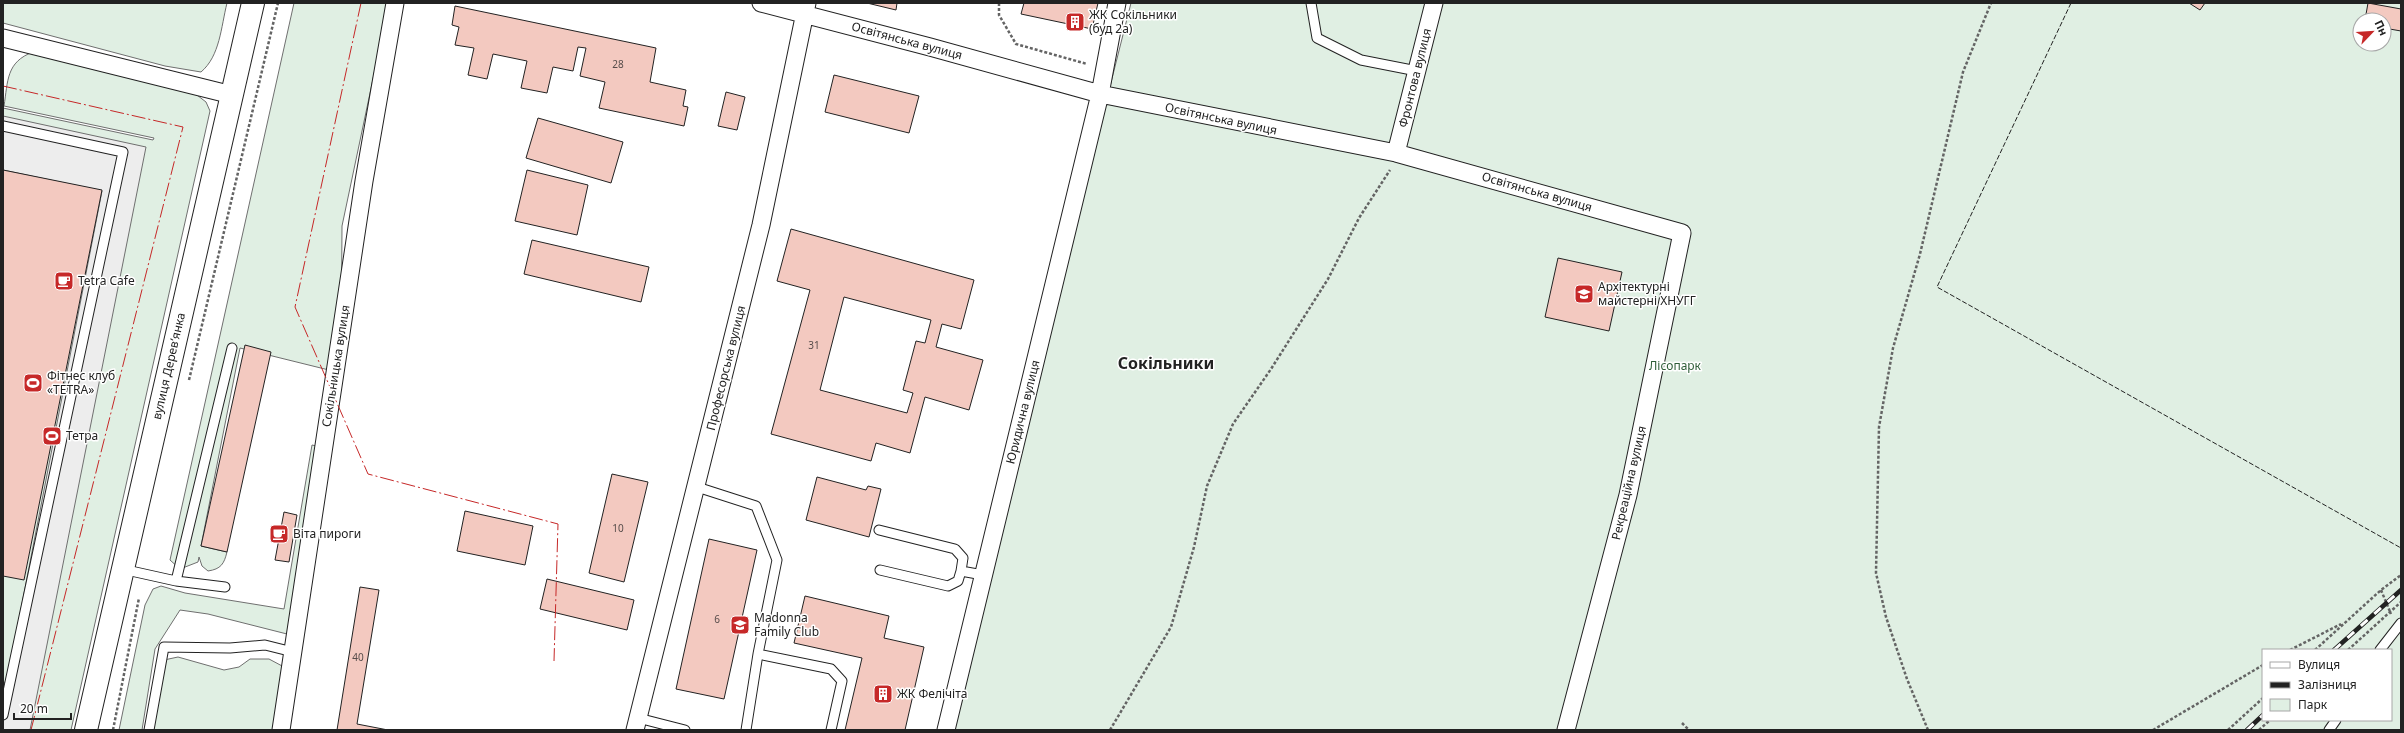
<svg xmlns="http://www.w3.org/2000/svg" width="2404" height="733" viewBox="0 0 2404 733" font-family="'Noto Sans',sans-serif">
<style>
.green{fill:#e0efe3;stroke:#6f6f6f;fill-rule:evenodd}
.parking{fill:#ededed;stroke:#6f6f6f}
.building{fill:#f3c9c0;stroke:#222;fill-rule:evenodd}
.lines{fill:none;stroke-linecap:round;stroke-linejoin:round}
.lane-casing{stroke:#222;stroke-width:11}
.street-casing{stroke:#222;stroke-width:19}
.primary-casing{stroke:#222;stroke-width:24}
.path{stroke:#646464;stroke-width:2.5;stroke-dasharray:3 2;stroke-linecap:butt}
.lane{stroke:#fff;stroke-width:9}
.street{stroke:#fff;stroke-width:17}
.primary{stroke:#fff;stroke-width:22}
.rail-casing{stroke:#222;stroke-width:4.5}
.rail{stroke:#fff;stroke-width:3;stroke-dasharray:9;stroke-linecap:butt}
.fence{stroke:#222;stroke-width:1;stroke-dasharray:5 2;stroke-linecap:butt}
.power{stroke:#c62828;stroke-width:1;stroke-dasharray:14 3 2 3;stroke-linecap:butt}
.labels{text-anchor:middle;stroke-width:3;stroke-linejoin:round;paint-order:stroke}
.number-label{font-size:10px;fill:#564c4a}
.poi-label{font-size:12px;fill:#222;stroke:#fff;text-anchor:start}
.street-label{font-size:12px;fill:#222;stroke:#fff}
.park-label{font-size:12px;fill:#2f5e38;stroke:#fff}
.district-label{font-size:16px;font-weight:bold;fill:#222;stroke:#fff}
</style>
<rect width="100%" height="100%" fill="#fff"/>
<path class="green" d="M3 3H227C221 27 220 56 201 72L165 66 3 23Z
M294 3H389L342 226 341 373 240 348 201 546 227 552C224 564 221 569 208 571L202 566 199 557 198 562 180 569 170 560Z
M1131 3H2401V730H948ZM2360 20H2384V44H2360ZM2263 650H2391V720H2263Z
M33 52 193 92 206 102 210 111 71 730H3V108L153 140 154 138 4 106C8 81 6 62 33 52Z
M312 445 321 447 287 634 208 614 180 610 155 649 142 730H119L145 605 153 589 161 586 185 593 284 609Z
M178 657 224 670 239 667 250 659H269L284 667 276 730H153L164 660Z"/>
<path class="parking" d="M3 116 146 147 30 730H3V683L7 681 102 191 3 170Z"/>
<path class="building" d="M867 3H897L896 10Z
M1024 3H1098L1092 29 1021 14Z
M2189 3H2205L2200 10Z
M2368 3 2401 9V31L2384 28V20H2365Z
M455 6 656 48 650 82 686 90 683 106 688 107 684 126 599 108 605 82 580 76 586 48 578 47 573 71 553 67 547 93 521 88 527 61 493 54 487 79 468 75 474 48 455 45 459 27 452 25Z
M834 75 919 96 909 133 825 112Z
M726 92 745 97 737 130 718 126Z
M538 118 623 142 611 183 526 158Z
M3 170 102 190 24 580 3 576Z
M527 170 588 185 577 235 515 221Z
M791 229 974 280 961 329 942 324 936 347 983 360 969 410 925 397 910 453 876 443 871 461 771 434 810 290 777 281ZM844 297 931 320 925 343 916 341 903 390 913 393 907 413 820 390Z
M532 240 649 267 641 302 524 274Z
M1558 258 1622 272 1609 331 1545 317Z
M245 345 271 352 227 552 201 546Z
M612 474 648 482 624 582 589 573Z
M817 477 866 490 868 486 881 489 869 537 806 520Z
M465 511 533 526 525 565 457 551Z
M284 512 297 515 289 562 275 560Z
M709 539 757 550 724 699 676 689Z
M547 579 634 600 627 630 540 609Z
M360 587 379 590 357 724 388 730H337Z
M805 596 889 616 884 638 924 647 905 730H845L862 658 794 643Z"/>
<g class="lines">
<defs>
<path id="lane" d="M1311 3 1317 38 1361 60 1417 71
M3 126 123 152 3 715
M697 487 756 506 777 560 758 654 746 730
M879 530 955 549 963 558 961 571 983 575
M122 569 176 581 225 587
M880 570 948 586 958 581 961 571
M176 581 232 348
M2380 650 2401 623
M758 654 831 669 842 681 831 730
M638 718 685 730
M149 730 164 647 230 648 265 645 293 652
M2329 730 2336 720"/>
<path id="street" d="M761 3 930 47 1100 94 1396 153 1682 233 1628 495 1566 730
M3 38 232 95
M1396 153 1434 3
M281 730 364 181 395 3
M635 730 761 225 807 3
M946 730 1100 94 1117 3"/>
<path id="primary" d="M86 730 253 3"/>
</defs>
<use href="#lane" class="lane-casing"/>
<use href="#street" class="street-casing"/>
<use href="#primary" class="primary-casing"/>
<path class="path" d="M999 3V15L1016 44 1087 64
M189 380 278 3
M2381 590 2391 614
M2290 650 2341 624
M2315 650 2381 590 2401 575
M2348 650 2401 602
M1682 723 1689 730
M113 730 139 598
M1110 730 1171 627 1194 547 1207 486 1233 424 1271 369 1328 279 1359 218 1390 170
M1928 730 1907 679 1886 617 1876 573 1879 427 1893 348 1920 254 1963 72 1991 3
M2153 730 2263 665
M2228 730 2263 698
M2259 730 2270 720"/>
<use href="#lane" class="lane"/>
<use href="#street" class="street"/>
<use href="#primary" class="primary"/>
<defs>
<path id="rail" d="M2334 650 2401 590
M2247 730 2263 715"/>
</defs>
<use href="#rail" class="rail-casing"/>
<use href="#rail" class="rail"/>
<path class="fence" d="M2071 3 1937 287 2401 548"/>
<path class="power" d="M361 3 295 307 368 474 558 524 554 661
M3 86 183 127 31 730"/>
</g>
<defs>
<symbol id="building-square" viewBox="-11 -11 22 22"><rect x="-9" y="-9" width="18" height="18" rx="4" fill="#c62828" stroke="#fff"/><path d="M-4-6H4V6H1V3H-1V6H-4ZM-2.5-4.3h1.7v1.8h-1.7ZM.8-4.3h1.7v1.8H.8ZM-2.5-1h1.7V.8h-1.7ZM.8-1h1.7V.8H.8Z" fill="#fff"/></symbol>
<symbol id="cafe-square" viewBox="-11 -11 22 22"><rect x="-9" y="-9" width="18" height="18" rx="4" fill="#c62828" stroke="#fff"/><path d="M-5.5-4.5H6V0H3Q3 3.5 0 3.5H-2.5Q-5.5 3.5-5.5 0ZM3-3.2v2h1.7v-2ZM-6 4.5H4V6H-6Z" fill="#fff"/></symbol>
<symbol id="school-square" viewBox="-11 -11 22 22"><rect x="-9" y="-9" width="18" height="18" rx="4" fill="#c62828" stroke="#fff"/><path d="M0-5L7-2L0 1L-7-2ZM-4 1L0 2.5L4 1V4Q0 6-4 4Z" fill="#fff"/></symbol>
<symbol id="stadium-square" viewBox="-11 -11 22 22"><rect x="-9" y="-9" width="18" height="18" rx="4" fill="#c62828" stroke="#fff"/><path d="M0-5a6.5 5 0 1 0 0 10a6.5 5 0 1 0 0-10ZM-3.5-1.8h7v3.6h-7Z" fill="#fff"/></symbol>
</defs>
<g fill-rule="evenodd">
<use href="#building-square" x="1064" y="11" width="22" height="22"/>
<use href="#cafe-square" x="53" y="270" width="22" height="22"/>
<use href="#school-square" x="1573" y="283" width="22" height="22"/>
<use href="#stadium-square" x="22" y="372" width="22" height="22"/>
<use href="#stadium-square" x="41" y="425" width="22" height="22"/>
<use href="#cafe-square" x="268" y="523" width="22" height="22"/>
<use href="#school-square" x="729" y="614" width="22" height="22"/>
<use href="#building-square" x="872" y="683" width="22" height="22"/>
</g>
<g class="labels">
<g class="number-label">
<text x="618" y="68">28</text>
<text x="814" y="349">31</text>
<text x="618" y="532">10</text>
<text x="717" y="623">6</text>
<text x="358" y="661">40</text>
</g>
<g class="poi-label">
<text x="1089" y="19">ЖК Сокільники<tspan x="1089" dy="14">(буд 2а)</tspan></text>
<text x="78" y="285">Tetra Cafe</text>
<text x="1598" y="291">Архітектурні<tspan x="1598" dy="14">майстерні ХНУГГ</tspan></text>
<text x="47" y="380">Фітнес клуб<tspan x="47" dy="14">«TETRA»</tspan></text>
<text x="66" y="440">Тетра</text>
<text x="293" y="538">Віта пироги</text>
<text x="754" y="622">Madonna<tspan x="754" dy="14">Family Club</tspan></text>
<text x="897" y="698">ЖК Фелічіта</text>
</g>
<g class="street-label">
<text transform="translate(907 41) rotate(15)" y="4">Освітянська вулиця</text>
<text transform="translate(1415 78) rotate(-76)" y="4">Фронтова вулиця</text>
<text transform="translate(1221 119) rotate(12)" y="4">Освітянська вулиця</text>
<text transform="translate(1537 192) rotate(16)" y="4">Освітянська вулиця</text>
<text transform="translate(169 366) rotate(-77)" y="4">вулиця Дерев’янка</text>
<text transform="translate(336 366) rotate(-81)" y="4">Сокільницька вулиця</text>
<text transform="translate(726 368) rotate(-76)" y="4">Професорська вулиця</text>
<text transform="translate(1023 412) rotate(-76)" y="4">Юридична вулиця</text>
<text transform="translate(1629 483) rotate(-77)" y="4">Рекреаційна вулиця</text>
</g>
<g class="park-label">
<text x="1675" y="370">Лісопарк</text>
</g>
<g class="district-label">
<text x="1166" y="369">Сокільники</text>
</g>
</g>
<rect width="2404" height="733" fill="none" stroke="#222222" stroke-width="8"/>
<rect x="2262" y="649" width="130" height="72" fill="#ffffff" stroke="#a7a7a7"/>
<rect x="2270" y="662" width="20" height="6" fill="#ffffff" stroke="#a7a7a7"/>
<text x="2298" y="669" font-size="12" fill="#222222">Вулиця</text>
<rect x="2270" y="682" width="20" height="6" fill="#222222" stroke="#a7a7a7"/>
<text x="2298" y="689" font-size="12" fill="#222222">Залізниця</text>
<rect x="2270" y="699" width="20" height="12" fill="#e0efe3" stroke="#a7a7a7"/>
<text x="2298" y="709" font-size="12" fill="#222222">Парк</text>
<g transform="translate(2372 32) rotate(65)"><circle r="19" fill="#ffffff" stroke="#a7a7a7"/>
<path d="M0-3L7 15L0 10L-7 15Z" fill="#c62828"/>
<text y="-6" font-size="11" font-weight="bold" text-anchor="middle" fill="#222222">Пн</text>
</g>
<path d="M14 713v6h57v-6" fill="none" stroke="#222222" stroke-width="2"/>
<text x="20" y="713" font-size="12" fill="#222222" stroke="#ffffff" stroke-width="3" paint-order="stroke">20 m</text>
</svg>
